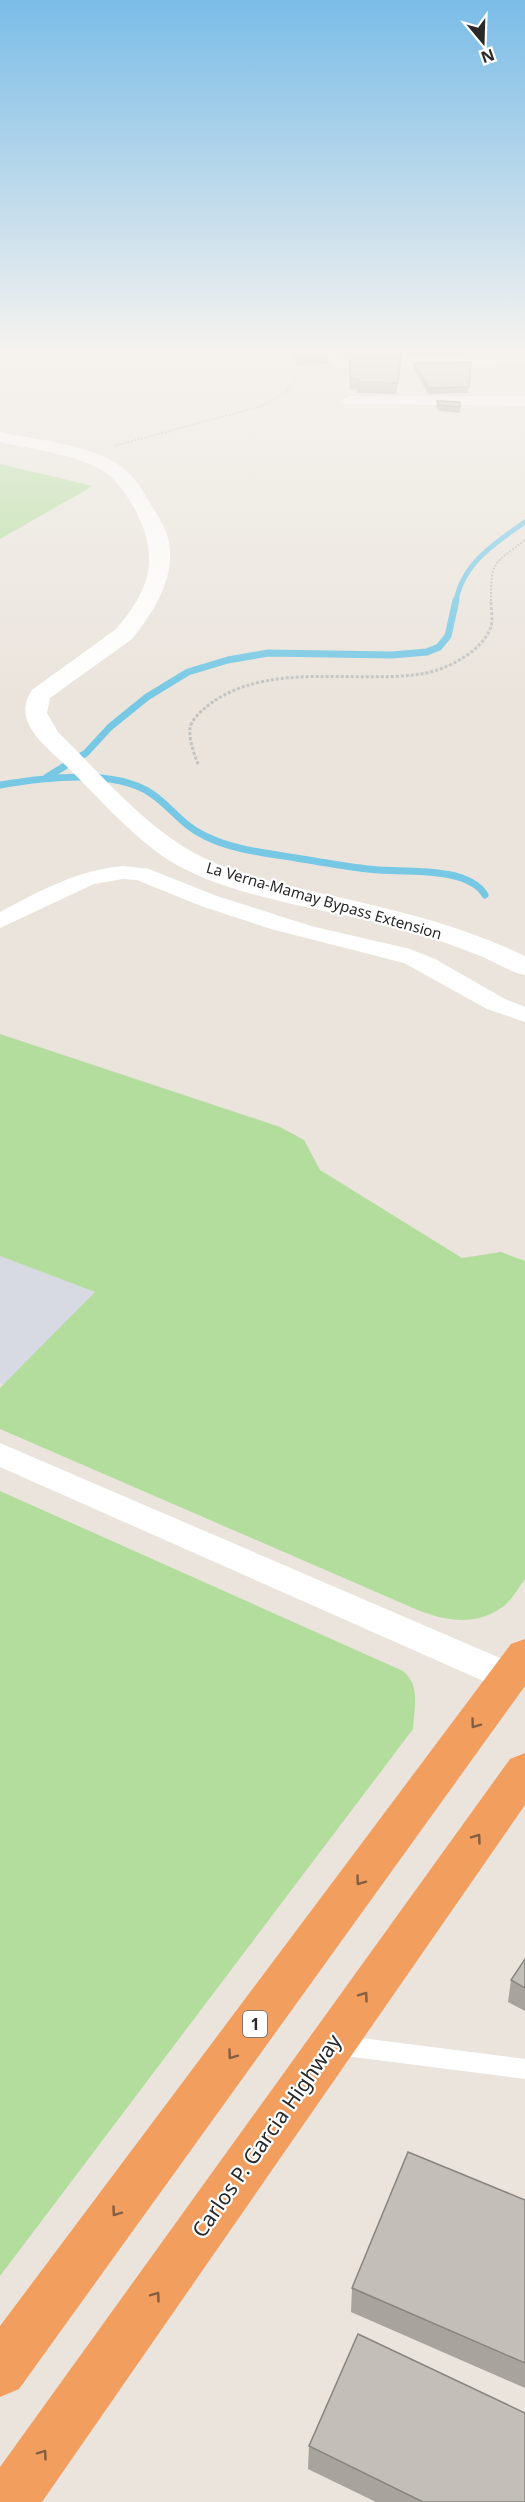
<svg xmlns="http://www.w3.org/2000/svg" width="525" height="2502" viewBox="0 0 525 2502" font-family="'Noto Sans',sans-serif">
<style>
.airport{fill:#d7d9e3}
.green{fill:#b2dd9c}
.lines{fill:none;stroke-linecap:round;stroke-linejoin:round}
.stream-far1{stroke:#76c8e5;stroke-width:5}
.stream{stroke:#76c8e5;stroke-width:7}
.path-far1{stroke:#c3c3c3;stroke-width:2;stroke-dasharray:2 1.5;stroke-linecap:butt}
.path{stroke:#c3c3c3;stroke-width:3;stroke-dasharray:3 2;stroke-linecap:butt}
.lane{fill:#fff;fill-rule:evenodd}
.street{fill:#fff;fill-rule:evenodd}
.secondary{fill:#fff;fill-rule:evenodd}
.highway{fill:#f29e5f;fill-rule:evenodd}
.wall{fill:#a8a39d}
.shaded-wall{fill:#888580}
.building{fill:#c3beb7;stroke:#888580;stroke-width:1.5}
.oneway{stroke:#835e41}
.labels{text-anchor:middle;stroke-width:4.5;stroke-linejoin:round;paint-order:stroke}
.far-street-label{font-size:15px;fill:#292929;stroke:#fff}
.shield{fill:#fff;stroke:#696969;stroke-width:1.5}
.shield-label{font-size:16px;font-weight:bold;fill:#292929}
.near-street-label{font-size:21px;fill:#292929;stroke:#fff}
</style>
<rect width="100%" height="100%" fill="#eae4dc"/>
<path class="airport" d="M0 1256 95 1292 5 1385 0 1383Z"/>
<path class="green" d="M0 464 93 486 0 539Z
M0 1034 280 1127 304 1140 320 1170 462 1258 501 1252 525 1261V1579C518 1588 511 1602 501 1608 475 1626 447 1621 420 1611L0 1429V1388L95 1292 0 1256Z
M0 1491 403 1671C421 1686 414 1708 413 1729L0 2276Z"/>
<g class="lines">
<path class="stream-far1" d="M456 601C463 563 495 543 525 522"/>
<path class="stream" d="M47 777 86 753 110 727 147 697 188 672 228 660 268 653 392 655 427 652 439 647 448 636 456 600
M0 785C42 778 114 768 152 794 170 806 183 826 205 836 235 851 269 853 302 859 327 863 353 868 379 870 408 872 469 867 485 895"/>
<path class="path-far1" d="M114 446 262 406 286 392 300 372 316 365
M491 601C491 560 493 565 525 540"/>
<path class="path" d="M198 764C194 753 189 741 190 728 191 721 200 712 206 707 264 660 353 684 421 674 446 670 481 653 491 627 493 620 491 608 491 600"/>
<path class="lane" d="M338 2035 525 2059V2079L338 2055 330 2052 327 2045 330 2038Z"/>
<path class="street" d="M324 350H338L344 360 525 356V364L344 368 331 365Z
M350 396H525V406L345 404 342 401 345 398Z
M123 866 149 869 217 896 311 926 410 949 435 959 505 999 525 1007V1022L487 1009 404 963 271 929 201 906 137 880 123 879 94 884 0 928V912C40 891 77 870 123 866Z
M0 1443 521 1667 525 1680 521 1687 509 1691 497 1687 0 1467Z"/>
<path class="secondary" d="M0 432C38 440 80 443 114 462 131 471 141 487 150 503 156 513 163 523 167 535 179 572 155 611 132 639L50 698 47 713 58 732C102 775 146 829 202 857 242 877 286 885 329 895 396 910 463 926 525 956V975C510 972 497 963 483 957 458 947 433 938 406 930 333 909 226 899 164 857 125 830 95 793 61 761 41 742 12 719 32 690L116 629C153 586 160 554 132 504 124 491 115 478 102 470 71 453 34 450 0 442Z"/>
<path class="highway" d="M525 1639V1686L19 2389 0 2397V2326L511 1644Z
M525 1753V1805L42 2502H0V2467L510 1759Z"/>
</g>
<path class="wall" d="M291 350H324L328 358V364L296 365Z
M340 350H525V352L406 356 403 351 402 356 345 358Z
M401 358 400 369 396 394 357 393 358 390 349 389 350 359Z
M471 362 468 393 428 394 414 369V363Z
M437 401 460 402V413L439 411 436 407Z
M525 1959V2011L508 2002 511 1980Z
M525 2200V2388L351 2312 352 2288Z
M309 2446 525 2502H376L308 2469Z"/>
<path class="shaded-wall" d="M401 358 400 369 396 394 397 383Z"/>
<path class="building" d="M293 350H324L328 358 296 359Z
M344 350H403L345 352Z
M401 358 397 383 358 382V379L350 378V359Z
M471 362 469 387 429 388 414 363Z
M437 401 460 402V407L439 405Z
M525 1959V1988L511 1980Z
M408 2152 525 2200V2363L352 2288Z
M358 2334 525 2413V2502H423L309 2446Z"/>
<defs><path id="oneway-chevron" d="M-2-3.5L2.5 0L-2 3.5" fill="none" stroke-width="1.6" stroke-linecap="round" stroke-linejoin="round" transform="scale(1.5)"/></defs>
<g class="oneway">
<use href="#oneway-chevron" transform="translate(475 1724) rotate(126)"/>
<use href="#oneway-chevron" transform="translate(477 1838) rotate(-54)"/>
<use href="#oneway-chevron" transform="translate(360 1881) rotate(126)"/>
<use href="#oneway-chevron" transform="translate(364 1996) rotate(-54)"/>
<use href="#oneway-chevron" transform="translate(232 2055) rotate(126)"/>
<use href="#oneway-chevron" transform="translate(116 2212) rotate(126)"/>
<use href="#oneway-chevron" transform="translate(156 2296) rotate(-54)"/>
<use href="#oneway-chevron" transform="translate(43 2454) rotate(-54)"/>
</g>
<linearGradient id="sky" x2="0" y2="1"><stop stop-color="#7abce7"/><stop offset="0.5" stop-color="#f6f3ef"/><stop offset="1" stop-color="#f6f3ef" stop-opacity="0"/></linearGradient>
<rect width="525" height="701" fill="url(#sky)"/>
<g class="labels">
<g class="far-street-label">
<text transform="translate(324 901) rotate(16)" y="5">La Verna-Mamay Bypass Extension</text>
</g>
<rect class="shield" x="243" y="2011" width="24" height="26" rx="4.5"/>
<g class="shield-label">
<text x="255" y="2030">1</text>
</g>
<g class="near-street-label">
<text transform="translate(267 2136) rotate(-55)" y="7">Carlos P. Garcia Highway</text>
</g>
</g>
<g transform="translate(483 42) rotate(161)" stroke="#ffffff" stroke-width="4.5" paint-order="stroke">
<path d="M0-4.5L10 22L0 15L-10 22Z" fill="#292929"/>
<text y="-9" font-size="16" font-weight="bold" text-anchor="middle" fill="#292929">N</text>
</g>
</svg>
